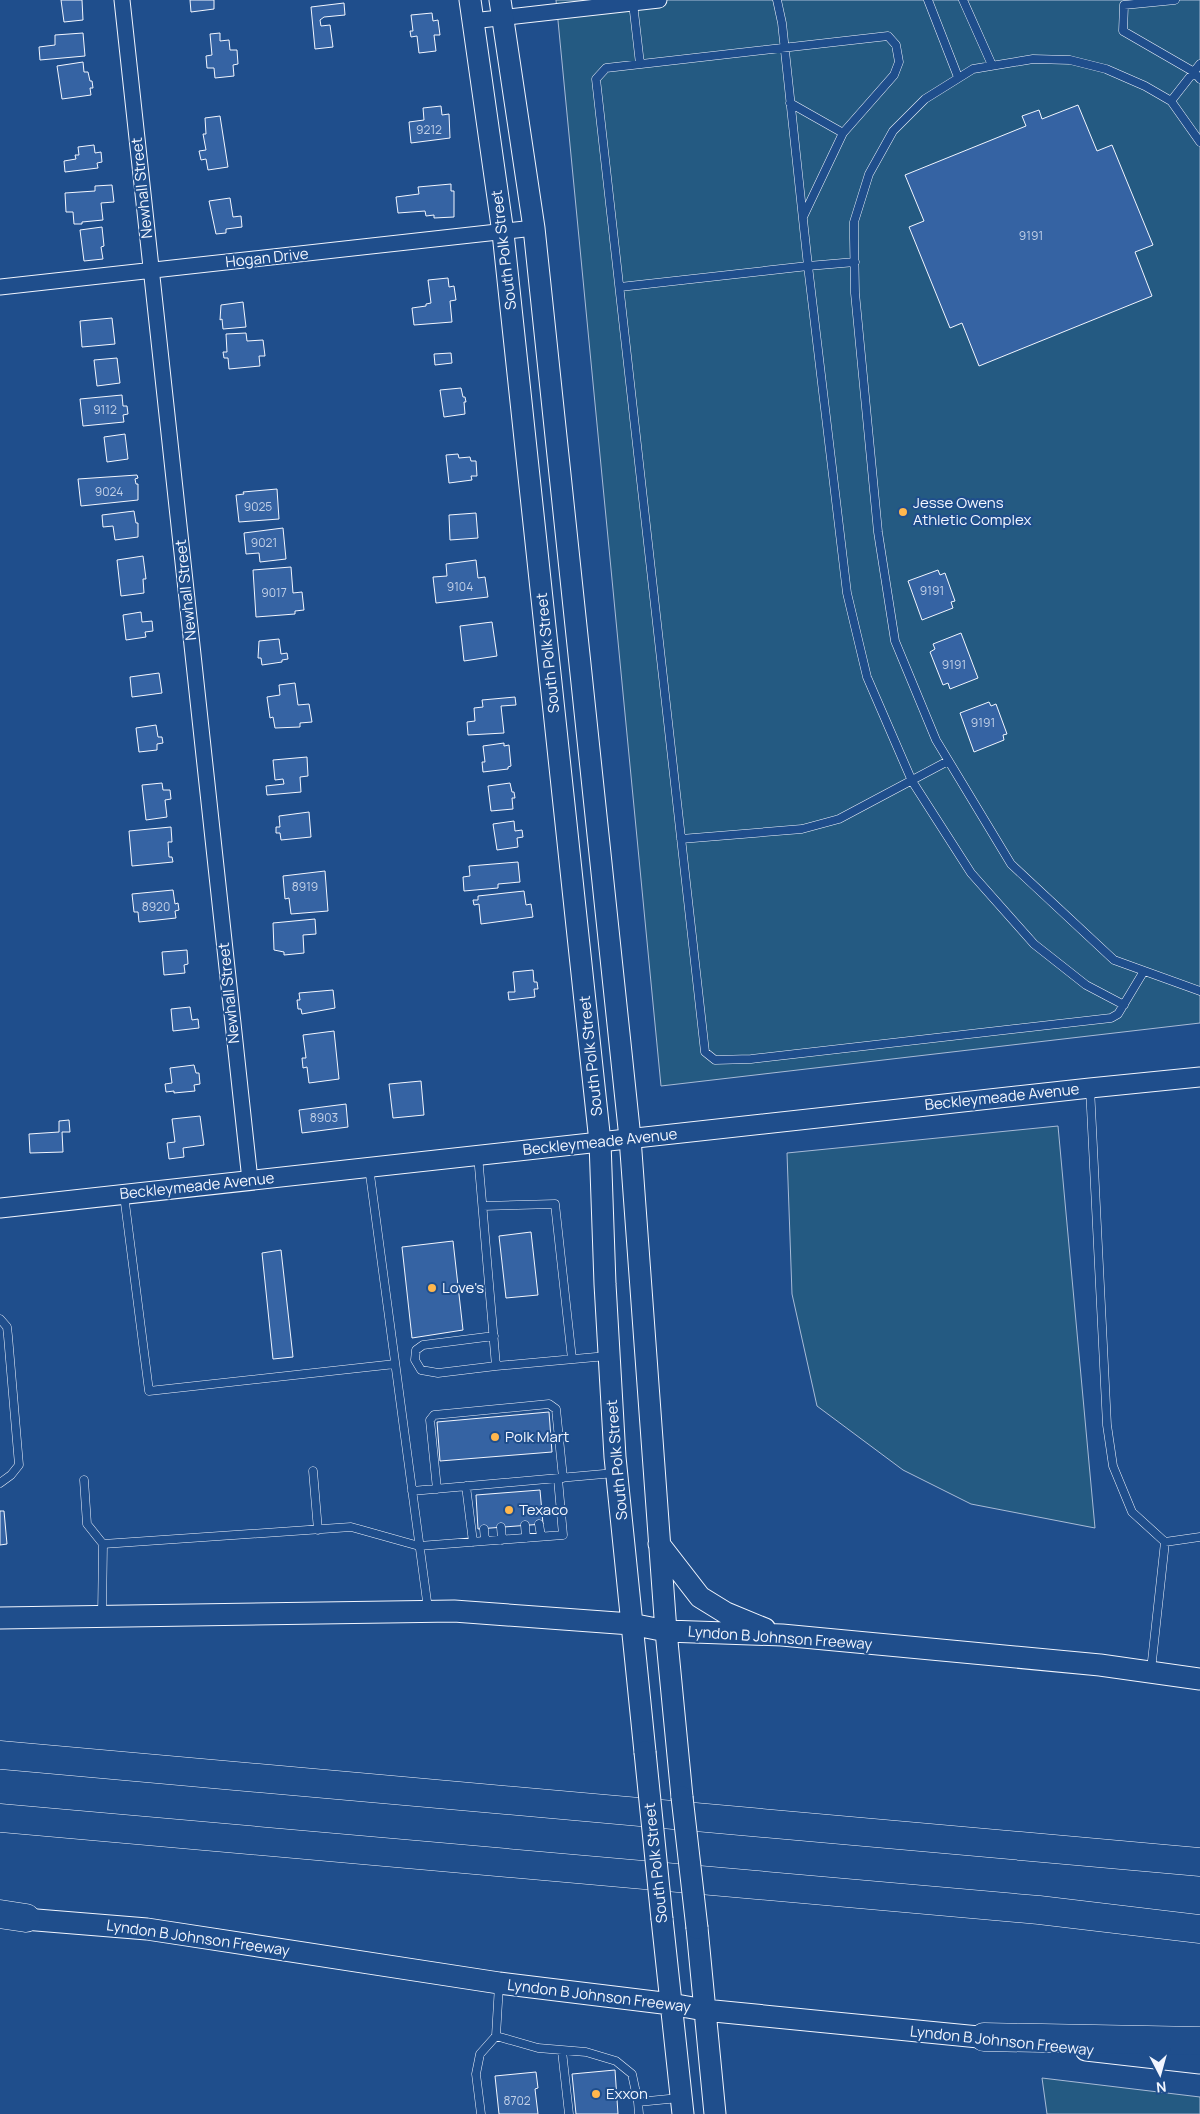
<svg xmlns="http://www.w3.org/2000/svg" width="1200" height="2114" viewBox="0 0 1200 2114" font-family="Manrope,sans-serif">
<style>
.green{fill:#245a82;stroke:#a8bbd7}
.building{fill:#3563a3;stroke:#f2f6ff}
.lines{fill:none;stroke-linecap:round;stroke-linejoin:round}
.service-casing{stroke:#f2f6ff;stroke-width:9}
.minor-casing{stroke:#f2f6ff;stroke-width:17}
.tertiary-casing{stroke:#f2f6ff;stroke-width:21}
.secondary-casing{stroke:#f2f6ff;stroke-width:23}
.motorway-casing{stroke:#f2f6ff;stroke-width:29}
.service{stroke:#1f4e8c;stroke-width:8}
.minor{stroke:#1f4e8c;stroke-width:15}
.tertiary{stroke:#1f4e8c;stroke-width:19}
.secondary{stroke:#1f4e8c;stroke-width:21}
.motorway{stroke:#1f4e8c;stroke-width:28}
.secondary-bridge-casing{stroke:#f2f6ff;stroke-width:23;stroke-linecap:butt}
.secondary-bridge{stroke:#1f4e8c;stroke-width:21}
.poi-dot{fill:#ffb74d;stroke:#1f4e8c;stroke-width:2}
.labels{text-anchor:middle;stroke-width:4;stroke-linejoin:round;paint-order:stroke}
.number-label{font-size:12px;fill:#c3d1e8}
.street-label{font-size:15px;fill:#f2f6ff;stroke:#1f4e8c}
.poi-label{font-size:15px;fill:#f2f6ff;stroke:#1f4e8c;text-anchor:start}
</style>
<rect width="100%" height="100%" fill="#1f4e8c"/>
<path class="green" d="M556 0H1200V1023L661 1086Z
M1058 1126 1095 1528 971 1504 903 1470 817 1406 792 1294 787 1153Z
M1042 2078 1200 2097V2114H1047Z"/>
<path class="building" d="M61 0H82L83 20 64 22Z
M190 0H214V9L191 12Z
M344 3 345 15 324 17 320 20 321 26 330 25 333 47 315 49 311 7Z
M432 13 433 21 438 20 440 35H434L436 51 419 53 417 36 411 37 410 31H413L411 15Z
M83 33 85 56 40 60 39 47 55 45V35Z
M220 33V41L229 40 230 50H237L238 64 233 65 234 76 215 78 214 68H207L206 56 212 55 210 34Z
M83 62 84 72H88L90 81H92L93 88H90L91 95 62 99 57 66Z
M1078 105 1097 151 1112 145 1153 245 1135 252 1152 296 979 366 962 323 950 328 909 227 924 221 905 175 1026 126 1022 116 1039 110 1042 119Z
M441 106 442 115 449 114 450 138 411 143 409 122 424 120 423 108Z
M220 116 228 167 208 170 206 159 201 160 199 151 206 150 203 134H206L205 118Z
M94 145 95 153 101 152 102 162 97 163 98 168 65 172 64 161 76 159 75 155H79L78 147Z
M451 184V191H454V217L434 218V215L426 216 425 211 398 213 396 197 419 194 418 187Z
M112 185 114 202 101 203 103 220 82 222V224H74L73 212H66L65 193 95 191V186Z
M230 198 233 217 241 216 242 227 226 229V233L216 234 209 201Z
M102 227 104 246 101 247 103 259 84 261 80 230Z
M448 278 449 287 454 286 456 300 450 301 452 322 414 325 412 308 426 306V304L431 303 428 280Z
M243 302 246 327 223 329 222 319 220 320 221 305Z
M112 318 115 344 82 347 80 321Z
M246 333 247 341 263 340 265 356H259L260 366 229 369 228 358H224L223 352H227L226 334Z
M451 353 452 363 435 365 434 354Z
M117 358 120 383 97 386 94 360Z
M461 388 463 397H465L466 402H464L465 414 444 417 440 390Z
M122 395 123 406H127L128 414 123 415 124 422 83 426 80 399Z
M125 434 128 459 107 462 104 437Z
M458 454 459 458 470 457 471 461H476L477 476H471L472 480 449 483 446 455Z
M137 475 138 478 135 479 136 484H138V500L81 506 78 479Z
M277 489 279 519 239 522 236 495 244 494 243 492Z
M134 511 136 523H138V537L115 540 113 526 103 527 102 515Z
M476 513 478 538 450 540 449 515Z
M283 528 286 559 260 562 259 553 246 554 244 533Z
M143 556 146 579H143L144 593 121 596 117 560Z
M476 560 478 578 485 577 488 597 436 603 433 577 447 576 446 564Z
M291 567 293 593 302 592 304 610 295 611V614L256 617 253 570Z
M938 570 940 575 945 573 955 601 951 602 953 608 922 620 908 581Z
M141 612 142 622 152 621 153 631 145 632 146 637 126 640 123 615Z
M492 622 497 656 464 661 460 626Z
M961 633 978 678 950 689 948 683 943 685 930 652 935 649 933 644Z
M279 639 281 654 287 653 288 659 282 660V662L262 665 261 658H258L259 641Z
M159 673 162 693 132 697 130 677Z
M295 683 298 705 309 704 312 722 300 723V727L275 728 273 717 270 718 267 697 280 695 279 685Z
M515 697 516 705 501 706 504 733 468 735 467 722 475 721 474 708 483 707 482 700Z
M989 702 991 706 996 704 1007 734 1003 735 1004 740 974 752 960 713Z
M156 725 158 737H162L163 743 157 744V750L139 752 136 728Z
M504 743V746L509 745 511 766 508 767V769L483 772 482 762H485L483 746Z
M307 757 308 776 300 777 301 792 267 795 266 786 284 784 283 779 275 780 273 760Z
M162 783 163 790H170L171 799 165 800 167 817 146 820 142 785Z
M510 783 512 792H514L515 798H512L513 809 491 811 488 786Z
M309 812 311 837 281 840 280 833H276V827H280L279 816Z
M514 821 515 831 522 830 523 837 517 838 518 847 497 850 493 824Z
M171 827 172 842H168L169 857H172L173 862 132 866 129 831Z
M518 862 520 882 498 884V888L464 891 463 877 470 876 469 866Z
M325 871 328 911 291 914 289 898 285 899 283 876Z
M173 890 175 904 178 903 179 910 175 911 176 918 139 922 138 912H134L132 894Z
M524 891 526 905 531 904 533 917 481 924 479 904 474 905 473 900H478V896Z
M315 919 316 934 303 935 304 953 284 955V952L274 950 273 923Z
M187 950 188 964 184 965 185 973 164 975 162 952Z
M533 970 534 982H537L538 989H534L535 997 509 1000 508 992H515L513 972Z
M333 990 335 1008 302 1014 301 1009H298L297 1000H300L299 993Z
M190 1007 192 1020 198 1019 199 1028 173 1031 171 1009Z
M334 1031 339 1079 309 1083 307 1067 303 1068 302 1058H306L303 1035Z
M194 1065 196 1073H199L200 1084 194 1085 195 1091 174 1093V1091L166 1092 165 1084 172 1083 170 1068Z
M421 1081 424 1115 393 1118 389 1084Z
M346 1104 348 1127 302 1133 299 1110Z
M200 1116 204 1145 183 1148 184 1157 169 1159 167 1143 175 1142 172 1119Z
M69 1120 70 1132H62L63 1152 30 1153 29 1134 59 1132V1121Z
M531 1232 538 1295 506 1298 499 1236Z
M453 1241 463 1330 412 1338 402 1247Z
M281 1250 293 1357 273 1359 262 1253Z
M549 1412 552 1452 440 1461 437 1422Z
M540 1490 543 1524 478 1529 476 1495Z
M0 1511H4L7 1544 0 1545Z
M615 2070 618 2114H576L572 2074Z
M536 2072 538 2088 535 2089 538 2114H499L495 2076Z"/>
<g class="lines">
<defs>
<path id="service" d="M777 0 782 23 808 266 855 262
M928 0 958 77
M963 0 992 65
M1175 0 1124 5 1123 31 1194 72 1200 79
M633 3 640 64
M1171 101 1200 64
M790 103 843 133
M1200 142 1171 101 1145 86 1106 69 1070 60 1033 59 973 69 925 99 893 131 869 174 854 222V238L855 293 878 532 895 641 936 740 1011 864 1114 960 1200 991
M803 217 843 133 894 75 899 62 896 45 888 36 606 68 596 79 705 1052 715 1060 751 1059 1111 1018 1118 1014 1144 971
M620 287 808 266 847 593 867 677 912 781 971 873 1034 944 1086 985 1124 1005
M681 839 802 829 839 819 948 761
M1090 1088 1107 1425 1113 1466 1132 1512 1165 1542
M478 1155 496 1366 607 1356
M369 1167 428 1609
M124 1195 149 1391 395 1364
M483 1206 555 1204 572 1359
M0 1319 7 1327 8 1336 19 1465 11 1475 0 1483
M494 1336 423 1345 416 1350 415 1360 421 1370 438 1373 496 1366
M313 1471 318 1530
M84 1480 87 1524 103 1544
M466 1486 473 1542
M437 1489 430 1420 434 1415 549 1404 556 1409 563 1478
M412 1491 615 1473
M539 1524 541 1536
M525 1525 526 1538
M501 1527 502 1540
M484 1529 485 1541
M102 1615 103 1544 351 1527 419 1546 563 1535 558 1479
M1151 1670 1165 1542 1200 1537
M496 2036 538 2048 586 2052 616 2061 632 2074 638 2102
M562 2051 569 2114
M481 2114 476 2074 480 2054 496 2036 499 1985
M639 2114 638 2102 679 2098"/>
<path id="minor" d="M122 0 250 1180
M472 21 659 0
M0 287 534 228"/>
<path id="tertiary" d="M0 1208 1090 1088 1200 1077"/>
<path id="secondary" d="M470 0 503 233 600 1142 605 1284 615 1457 645 1752
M500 0 534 228 630 1138 666 1631 682 1797
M659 1544 700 1597 726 1613 765 1629
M0 1618 454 1611 631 1624 666 1631 782 1635 1100 1665 1200 1679
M12 1918 147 1929 499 1983 671 2004 704 2010 999 2039
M662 1919 683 2114
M697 1928 715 2114
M1086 2050 1200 2063"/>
<path id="motorway" d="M0 1755 1200 1862
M0 1818 1039 1910 1200 1929
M0 1914 26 1918
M984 2037 1200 2041"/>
</defs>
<use href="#service" class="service-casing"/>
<use href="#minor" class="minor-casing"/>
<use href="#tertiary" class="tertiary-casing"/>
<use href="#secondary" class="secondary-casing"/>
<use href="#motorway" class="motorway-casing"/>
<use href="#service" class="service"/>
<use href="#minor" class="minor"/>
<use href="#tertiary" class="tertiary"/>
<use href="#secondary" class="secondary"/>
<use href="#motorway" class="motorway"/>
<defs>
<path id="secondary-bridge" d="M645 1752 662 1919
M682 1797 697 1928"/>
</defs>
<use href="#secondary-bridge" class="secondary-bridge-casing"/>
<use href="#secondary-bridge" class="secondary-bridge"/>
</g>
<g class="poi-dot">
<circle cx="903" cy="512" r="5"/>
<circle cx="432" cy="1288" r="5"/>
<circle cx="495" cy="1437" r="5"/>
<circle cx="509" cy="1510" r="5"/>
<circle cx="596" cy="2094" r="5"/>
</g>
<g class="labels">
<g class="number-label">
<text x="429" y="134">9212</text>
<text x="1031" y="240">9191</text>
<text x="105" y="414">9112</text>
<text x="109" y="496">9024</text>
<text x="258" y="511">9025</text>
<text x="264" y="547">9021</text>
<text x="460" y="591">9104</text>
<text x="932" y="595">9191</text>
<text x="274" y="597">9017</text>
<text x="954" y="669">9191</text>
<text x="983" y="727">9191</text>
<text x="305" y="891">8919</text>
<text x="156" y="911">8920</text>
<text x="324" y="1122">8903</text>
<text x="517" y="2105">8702</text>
</g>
<g class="street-label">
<text transform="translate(142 188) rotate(-96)" y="5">Newhall Street</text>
<text transform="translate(504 250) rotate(-97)" y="5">South Polk Street</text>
<text transform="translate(267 258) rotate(-6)" y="5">Hogan Drive</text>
<text transform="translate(186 590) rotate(-96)" y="5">Newhall Street</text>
<text transform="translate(548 653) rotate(-96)" y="5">South Polk Street</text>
<text transform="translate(229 993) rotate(-96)" y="5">Newhall Street</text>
<text transform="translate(591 1056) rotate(-96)" y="5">South Polk Street</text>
<text transform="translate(1002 1097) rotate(-6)" y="5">Beckleymeade Avenue</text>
<text transform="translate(600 1142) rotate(-6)" y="5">Beckleymeade Avenue</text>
<text transform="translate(197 1186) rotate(-6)" y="5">Beckleymeade Avenue</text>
<text transform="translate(617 1460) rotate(-95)" y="5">South Polk Street</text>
<text transform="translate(780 1638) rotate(4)" y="5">Lyndon B Johnson Freeway</text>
<text transform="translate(656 1863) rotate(-96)" y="5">South Polk Street</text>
<text transform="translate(198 1938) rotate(8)" y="5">Lyndon B Johnson Freeway</text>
<text transform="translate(599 1996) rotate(7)" y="5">Lyndon B Johnson Freeway</text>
<text transform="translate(1002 2041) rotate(6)" y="5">Lyndon B Johnson Freeway</text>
</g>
<g class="poi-label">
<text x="913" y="508">Jesse Owens<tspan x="913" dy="17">Athletic Complex</tspan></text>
<text x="442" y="1293">Love's</text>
<text x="505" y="1442">Polk Mart</text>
<text x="519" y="1515">Texaco</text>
<text x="606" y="2099">Exxon</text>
</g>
</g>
<g transform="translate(1160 2074) rotate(174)" stroke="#1f4e8c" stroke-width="4" paint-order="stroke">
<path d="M0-4L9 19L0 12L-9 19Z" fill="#f2f6ff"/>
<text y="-8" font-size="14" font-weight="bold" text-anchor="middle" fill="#f2f6ff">N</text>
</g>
</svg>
